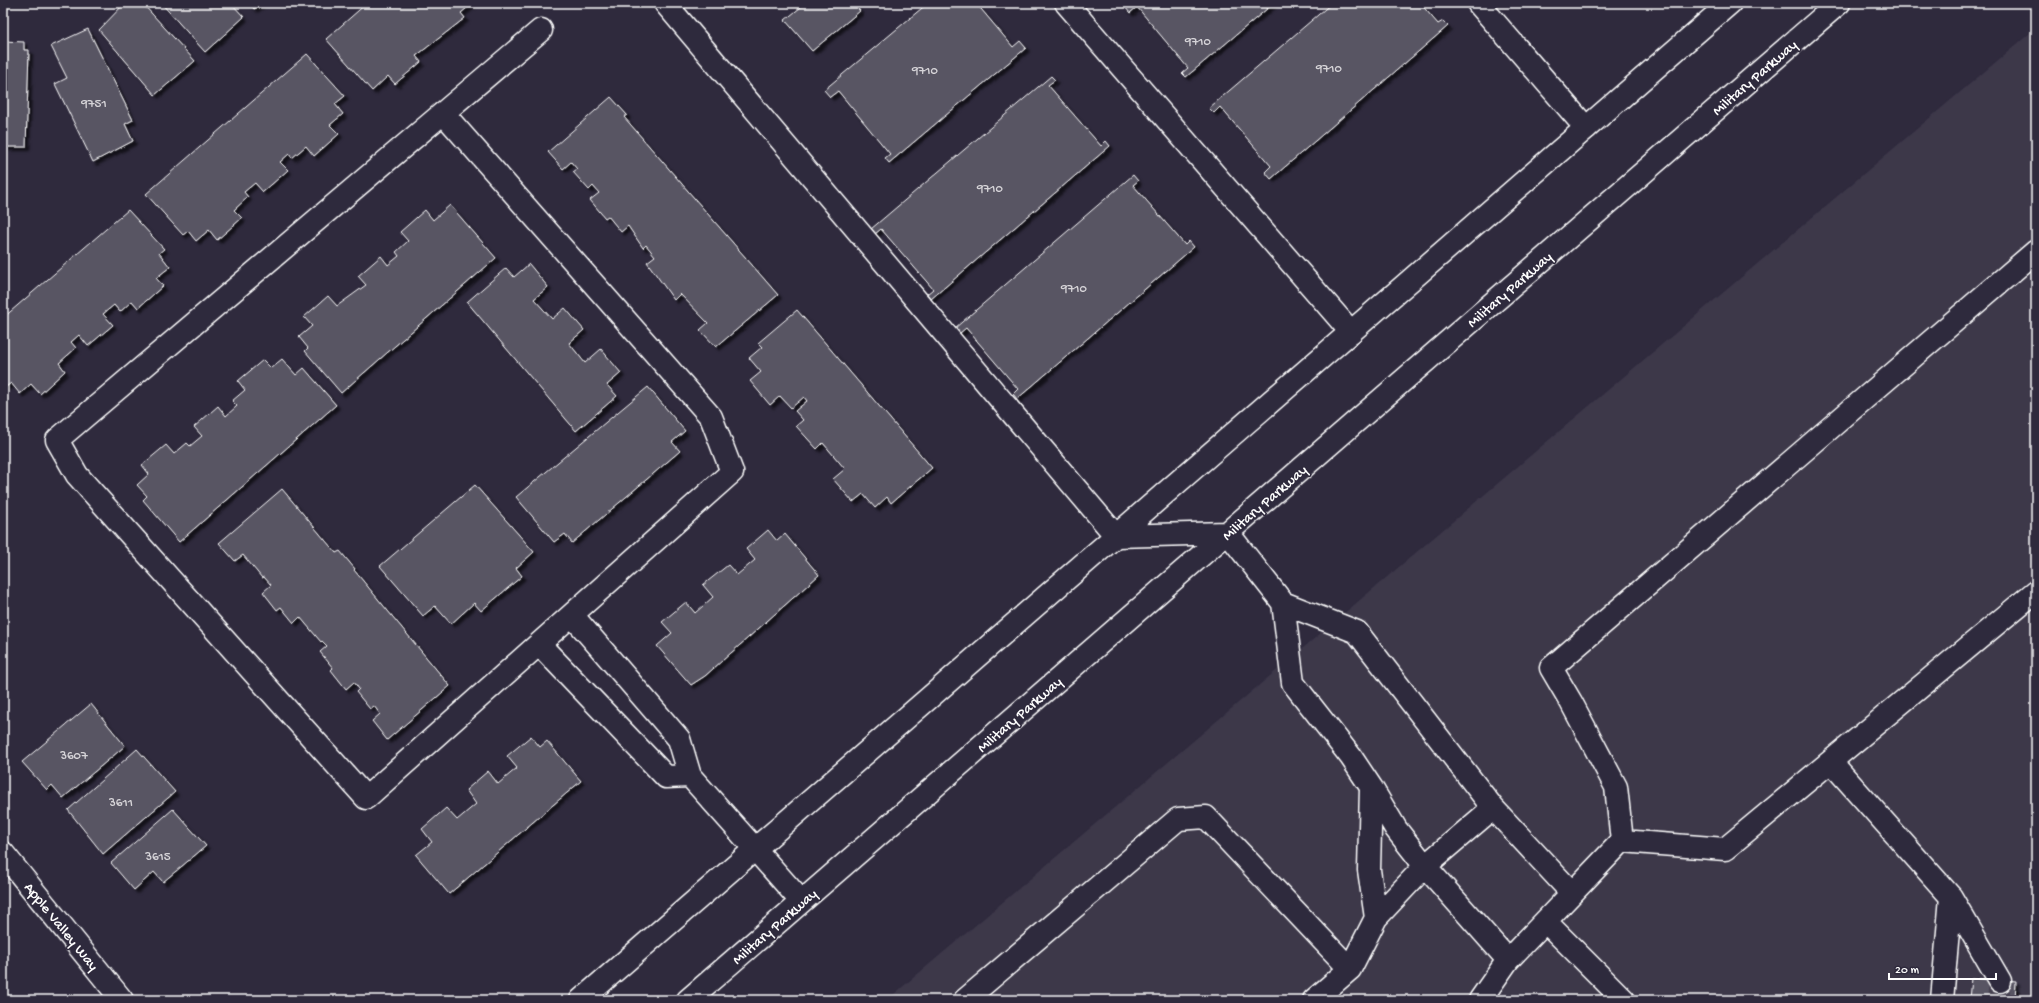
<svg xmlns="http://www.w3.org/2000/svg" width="2039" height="1003" viewBox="0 0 2039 1003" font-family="'Gochi Hand',sans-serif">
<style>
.built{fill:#3c3749}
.building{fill:#595564;stroke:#fff;filter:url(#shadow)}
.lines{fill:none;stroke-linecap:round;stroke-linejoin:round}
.minor-tunnel{stroke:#443f50;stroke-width:22;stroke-dasharray:22 11;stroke-linecap:butt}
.minor-casing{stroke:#fff;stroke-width:25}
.major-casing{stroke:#fff;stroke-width:25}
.minor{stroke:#2f2a3d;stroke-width:22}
.major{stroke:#2f2a3d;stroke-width:22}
.labels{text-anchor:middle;stroke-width:3;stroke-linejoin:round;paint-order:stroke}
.number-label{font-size:13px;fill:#d6d4d8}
.street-label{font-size:15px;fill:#fff;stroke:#2f2a3d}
</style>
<defs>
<filter id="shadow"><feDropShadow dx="3.5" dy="3.5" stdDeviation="1" flood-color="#0009"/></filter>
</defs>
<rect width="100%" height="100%" fill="#2f2a3d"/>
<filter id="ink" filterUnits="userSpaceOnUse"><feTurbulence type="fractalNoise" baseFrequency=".025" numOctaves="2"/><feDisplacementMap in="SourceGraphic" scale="8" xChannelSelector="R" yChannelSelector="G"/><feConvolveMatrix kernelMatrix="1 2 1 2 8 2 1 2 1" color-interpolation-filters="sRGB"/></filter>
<g filter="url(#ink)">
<path class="built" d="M2036 28V1000H887Z"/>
<path class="building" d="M125 3H142L195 61 155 95 99 30Z
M161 3H231L244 17 205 52Z
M249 3H262L254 9Z
M367 3H473L461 13 465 18 416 56 421 62 395 84 388 76 372 91 326 39Z
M806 3H853L860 11 812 51 785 20Z
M928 3H976L1013 47 1020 41 1026 48 889 163 885 158 890 154 838 91 830 97 824 90Z
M1130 3H1274L1186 77 1182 73 1188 68 1137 7 1130 13 1125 7Z
M1332 3H1420L1438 24 1443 21 1448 26 1271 179 1265 172 1271 166 1220 107 1214 113 1209 108Z
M88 29 133 120 125 124 133 141 93 162 55 84 67 78 51 46Z
M3 41 24 42V50H29L26 147H3Z
M307 54 345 96 335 104 343 114 330 125 339 134 314 156 306 146 292 158 289 154 280 162 288 170 263 192 255 183 244 192 248 197 234 210 242 218 217 240 209 230 196 241 188 231 183 235 146 194Z
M1051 76 1055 80 1048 85 1101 146 1106 141 1110 146 931 299 927 294 933 289 881 229 875 234 871 229Z
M611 97 627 115 624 117 778 295 716 347 700 330 708 323 680 294 674 300 647 262 655 256 646 245 643 248 628 226 621 232 608 216 605 218 590 200 599 193 593 186 589 190 573 172 577 169 571 162 563 169 548 152Z
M1133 175 1138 181 1133 185 1185 245 1189 241 1194 247 1017 399 1013 394 1018 389 966 328 960 333 955 328Z
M450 205 496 258 341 393 305 351 308 348 299 337 312 326 304 317 328 296 337 306 366 285 358 276 381 256 388 265 399 256 396 252 408 241 400 232 425 210 433 220Z
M128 210 164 249 159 253 170 267 156 278 163 286 138 308 132 301 120 312 114 305 103 314 113 325 88 346 79 335 71 342 76 348 59 363 65 371 40 394 31 384 20 394 11 383 6 387 3 383V318Z
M529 264 548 287 534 299 552 319 565 308 584 330 569 343 585 363 601 349 621 373 607 385 617 396 576 431 467 302 506 268 514 277Z
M797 310 932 468 891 503 887 497 875 508 863 494 853 502 833 479 845 469 823 443 817 449 796 426 803 420 795 411 807 401 804 397 791 408 780 396 770 405 750 381 761 372 749 358 762 347 758 343Z
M282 359 296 375 304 368 336 405 179 542 143 500 147 496 137 485 149 474 142 465 166 445 174 454 187 443 190 446 202 436 194 427 218 406 226 416 237 406 232 401 245 390 238 381 263 360 271 368Z
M648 387 685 431 672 442 680 451 572 543 565 534 554 542 516 497Z
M475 485 534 552 516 568 522 576 481 611 474 603 451 624 435 606 423 616 380 566Z
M282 489 336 553 340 551 355 569 354 570 450 686 387 740 372 721 380 714 374 706 370 709 356 692 359 689 354 682 346 689 331 670 333 668 320 652 327 646 322 641 321 642 300 617 294 623 281 607 277 610 263 592 271 585 264 577 262 578 243 555 235 561 219 543Z
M768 530 777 541 785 534 819 575 705 676 691 685 657 646 672 633 662 622 686 602 695 613 713 597 703 585 728 565 737 575 755 560 746 549Z
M91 704 125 746 63 798 52 785 47 790 22 762Z
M531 736 540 747 547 741 581 781 449 894 416 855 432 842 422 829 446 808 457 820 476 804 466 790 488 771 498 784 517 768 507 756Z
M137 749 175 792 103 854 68 810Z
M173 809 206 846 163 882 154 872 134 890 111 863Z
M1971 978 2016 982 2015 1000H1969Z"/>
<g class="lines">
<path class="minor-tunnel" d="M1998 1000 2000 981"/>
<defs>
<path id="minor" d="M665 3 1116 536
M1066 3 1351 332
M1478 3 1586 128
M443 113 711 417 732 472 366 798 77 475 57 440 541 30
M1228 533 1283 603 1357 632 1493 808 1571 892
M1283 603 1293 683 1351 757 1371 787 1396 829 1425 866 1508 960
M539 644 666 777 690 776 679 739 572 615
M1831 762 1951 897 1942 1000
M690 776 755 849
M1371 787 1369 870 1376 918
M1622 841 1725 849 2036 591
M3 853 122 1000
M1951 897 2000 981
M1546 922 1624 1000
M965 1000 1178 819 1206 817 1350 969
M1314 1000 1350 969 1376 918 1425 866 1493 808
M1480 1000 1508 960 1622 841 1616 787 1571 702 1551 668 2036 251"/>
<path id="major" d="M1116 536 1228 533
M755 849 801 901
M581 1000 1730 3
M688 1000 1839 3"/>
</defs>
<use href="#minor" class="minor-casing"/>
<use href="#major" class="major-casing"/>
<use href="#minor" class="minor"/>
<use href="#major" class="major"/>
</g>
</g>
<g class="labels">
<g class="number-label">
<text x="1198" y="45">9710</text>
<text x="1329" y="72">9710</text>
<text x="925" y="74">9710</text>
<text x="94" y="107">9751</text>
<text x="990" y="192">9710</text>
<text x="1074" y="292">9710</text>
<text x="74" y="759">3607</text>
<text x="121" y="806">3611</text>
<text x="158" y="860">3615</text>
</g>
<g class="street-label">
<text transform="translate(1754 77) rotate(-41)" y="5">Military Parkway</text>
<text transform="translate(1509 289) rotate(-41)" y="5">Military Parkway</text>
<text transform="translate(1264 502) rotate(-41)" y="5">Military Parkway</text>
<text transform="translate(1019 714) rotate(-41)" y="5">Military Parkway</text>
<text transform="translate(62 926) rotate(51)" y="5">Apple Valley Way</text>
<text transform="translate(774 926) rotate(-41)" y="5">Military Parkway</text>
</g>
</g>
<rect width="2039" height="1003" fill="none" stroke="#2f2a3d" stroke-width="16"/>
<rect x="8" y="8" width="2023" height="987" fill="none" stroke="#fff" stroke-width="1.5" filter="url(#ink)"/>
<path d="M1889 973v6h107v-6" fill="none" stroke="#ffffff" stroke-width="2"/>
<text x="1895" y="973" font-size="12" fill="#ffffff" stroke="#2f2a3d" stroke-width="3" paint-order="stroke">20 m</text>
</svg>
